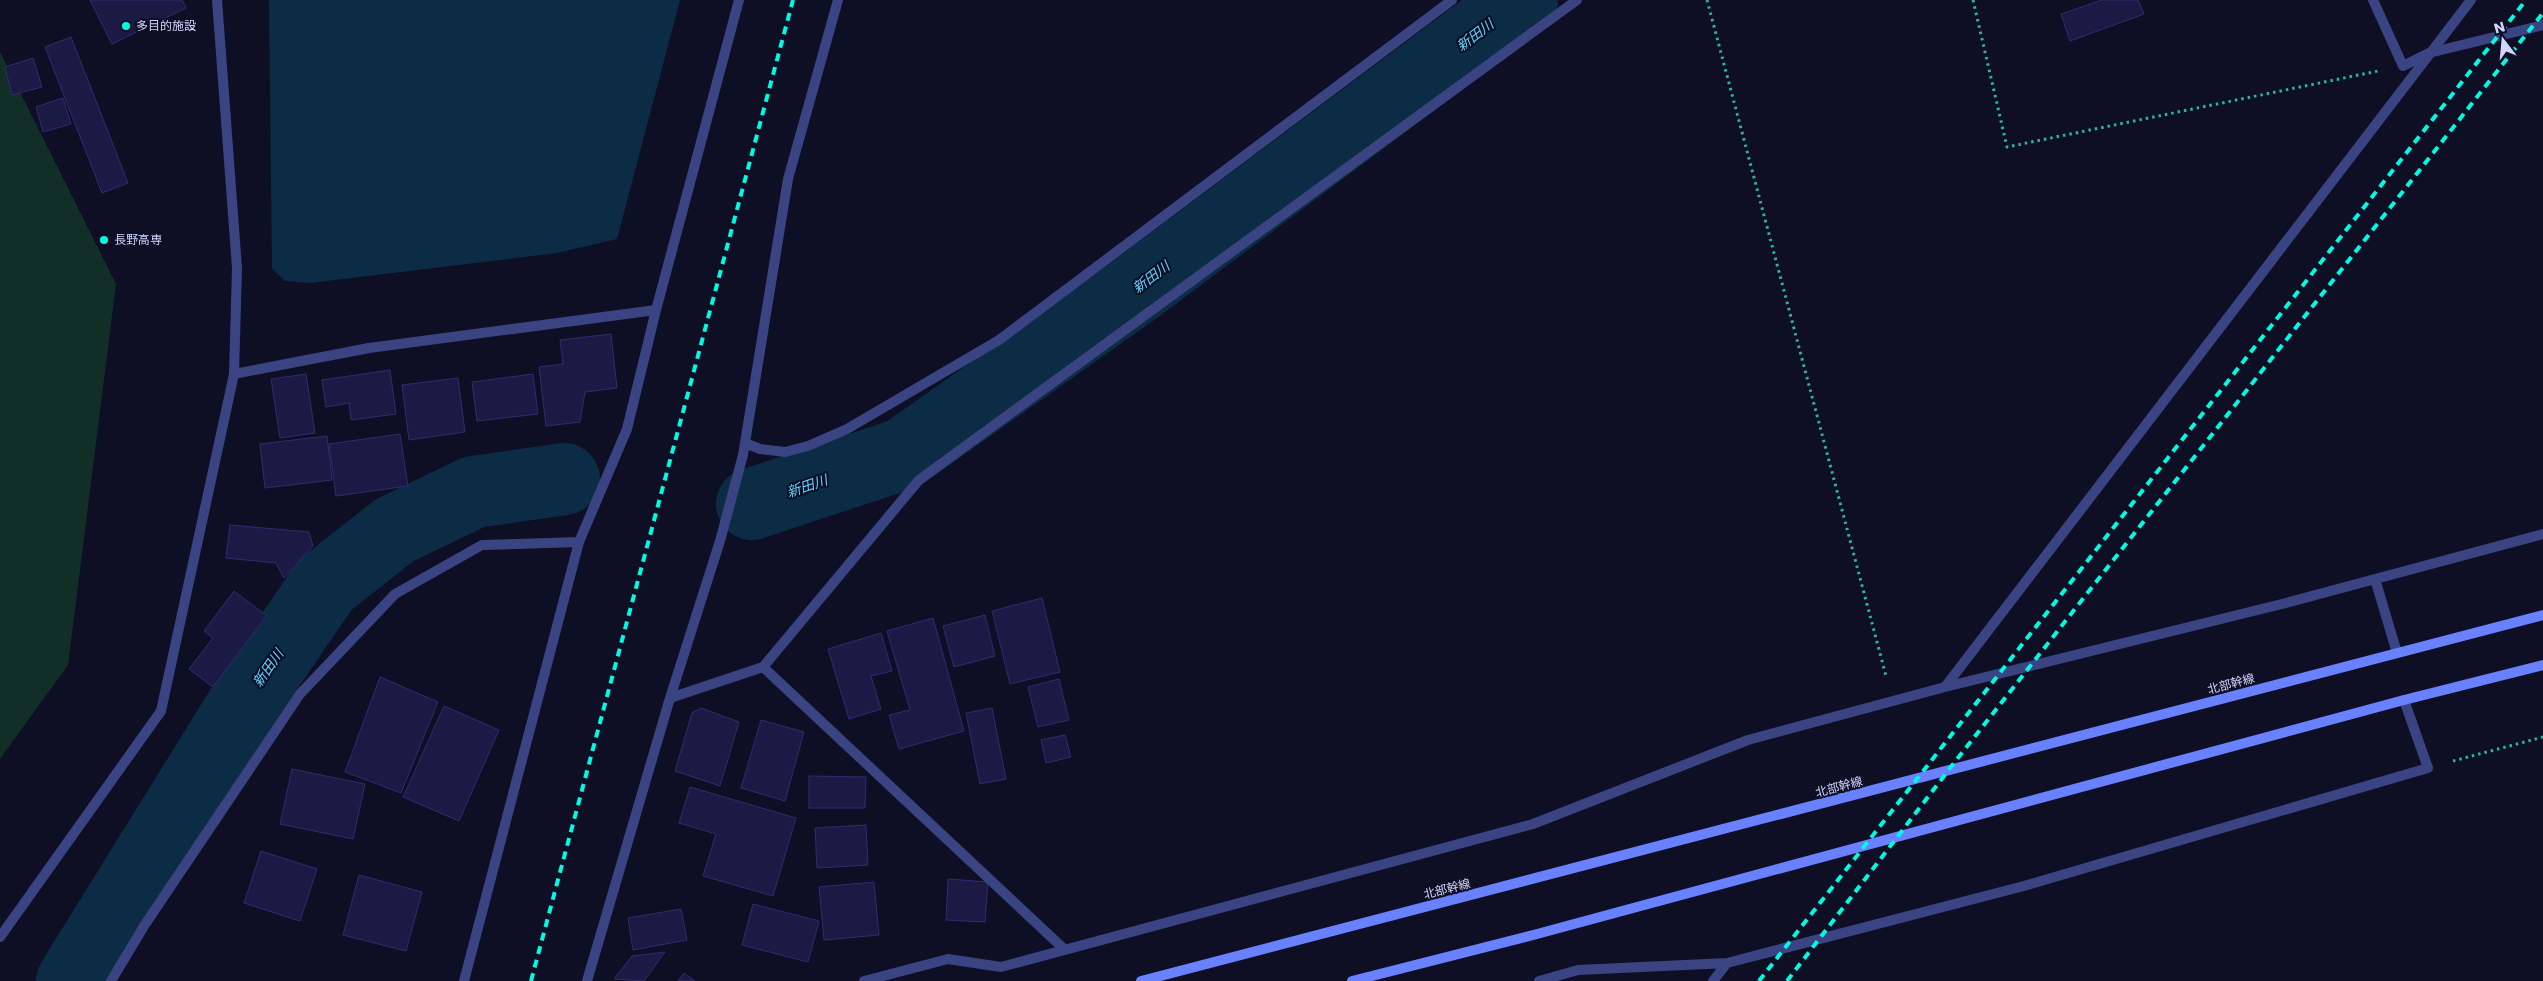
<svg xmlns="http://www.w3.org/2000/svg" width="2543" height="981" viewBox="0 0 2543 981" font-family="Poppins,'Noto Sans JP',sans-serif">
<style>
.green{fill:#112e27}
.water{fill:#0c2b45}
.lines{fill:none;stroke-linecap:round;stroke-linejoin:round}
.river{stroke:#0c2b45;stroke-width:72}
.building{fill:#1b1a44;stroke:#2d2d70}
.path{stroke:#2fb594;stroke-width:3;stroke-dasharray:2.5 4;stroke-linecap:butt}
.street{stroke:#3a4482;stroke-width:10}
.secondary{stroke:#6981fe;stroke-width:10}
.rail{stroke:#02fae5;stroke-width:4;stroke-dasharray:8 6;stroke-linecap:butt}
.poi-dot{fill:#02fae5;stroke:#0e0f24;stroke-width:2}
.labels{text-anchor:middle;stroke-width:4;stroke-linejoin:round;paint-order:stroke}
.poi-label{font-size:12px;fill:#d1d5ff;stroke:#0e0f24;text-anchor:start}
.street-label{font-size:12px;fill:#d1d5ff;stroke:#0e0f24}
.water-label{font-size:14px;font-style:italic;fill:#60d2fe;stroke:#0e0f24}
</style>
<rect width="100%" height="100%" fill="#0e0f24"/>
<path class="green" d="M0 52 116 284 68 665 0 759Z"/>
<path class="water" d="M269 0H680L617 239 557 253 310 283 285 281 272 269Z"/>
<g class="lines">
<path class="river" d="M752 504 903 454 1133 291 1522 0
M72 981 245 702 325 585 395 530 474 492 564 479"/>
</g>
<path class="building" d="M90 0H182L186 8 112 44Z
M2102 0H2138L2144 14 2070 41 2061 14Z
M71 37 128 183 102 193 45 47Z
M33 58 42 87 12 95 5 67Z
M63 98 71 124 43 132 36 107Z
M611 334 617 388 585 392 580 422 546 426 539 367 563 364 560 340Z
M390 370 396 414 351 420 349 403 326 407 322 380Z
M306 374 315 433 280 438 271 379Z
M533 374 538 414 477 421 472 382Z
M458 378 465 432 409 440 402 385Z
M400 434 408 486 336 496 329 444Z
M327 436 332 480 265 488 260 444Z
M230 525 309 532 313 546 284 578 276 563 226 558Z
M234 591 267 616 213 687 189 669 213 638 204 631Z
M1042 598 1060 672 1010 684 992 611Z
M985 615 995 656 954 667 943 626Z
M933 618 964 731 899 749 889 715 910 710 887 631Z
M881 633 892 671 871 676 881 709 849 719 828 649Z
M380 677 438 702 401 793 345 772Z
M1059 679 1069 720 1038 727 1028 687Z
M444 706 499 730 459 821 403 797Z
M701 708 739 722 720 786 675 771 692 713Z
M992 708 1006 779 980 784 966 713Z
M761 720 804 732 785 801 741 788Z
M1065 735 1071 757 1046 763 1041 740Z
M292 769 365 784 353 839 280 824Z
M809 776 866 777 865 808H809Z
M690 787 796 818 773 896 703 876 716 834 679 823Z
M866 825 868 865 817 868 815 828Z
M261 851 317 869 300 921 244 903Z
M359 875 422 892 406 951 343 935Z
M948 879 988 882 985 922 946 920Z
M874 882 879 935 824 940 819 887Z
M753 904 819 921 808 962 742 945Z
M681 909 687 940 633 950 628 918Z
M665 952 644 981 614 979 632 956Z
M684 973 695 981H678Z"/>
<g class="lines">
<path class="path" d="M1707 0 1886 676
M1973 0 2007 147 2378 71
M2453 761 2543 737"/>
<path class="street" d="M2373 0 2403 66 2429 53 2543 25
M234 374 369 348 656 310 739 0
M745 443 760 449 785 452 808 446 847 429 999 340 1452 0
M2375 579 2397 653
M763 667 1064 949
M1945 687 2471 0
M670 698 720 541 743 455 788 179 838 0
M0 937 161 711 234 374 237 268 217 0
M111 981 144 926 300 694 395 594 482 545 579 542
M464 981 579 542 627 429 656 310
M587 981 670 698 763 667 919 480 1577 0
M864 981 948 959 1001 967 1533 824 1748 740 1945 687 2286 603 2543 534
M1539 981 1578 970 1727 963 2024 886 2428 768 2404 700
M1713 981 1727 963"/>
<path class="secondary" d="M1141 981 2543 615
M1352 981 1537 934 2404 700 2543 665"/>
<path class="rail" d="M531 981 793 0
M1759 981 2526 0
M1787 981 1954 763 2543 13"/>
</g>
<g class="poi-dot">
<circle cx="126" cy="26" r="5"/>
<circle cx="104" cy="240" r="5"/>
</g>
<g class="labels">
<g class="poi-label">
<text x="136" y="30">多目的施設</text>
<text x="114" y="244">長野高専</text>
</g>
<g class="street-label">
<text transform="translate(2231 684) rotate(-15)" y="4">北部幹線</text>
<text transform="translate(1839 787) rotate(-15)" y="4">北部幹線</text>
<text transform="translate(1447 889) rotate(-14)" y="4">北部幹線</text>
</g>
<g class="water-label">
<text transform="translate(1475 35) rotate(-37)" y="5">新田川</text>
<text transform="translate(1151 277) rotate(-37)" y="5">新田川</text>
<text transform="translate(807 486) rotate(-19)" y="5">新田川</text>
<text transform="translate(268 668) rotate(-55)" y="5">新田川</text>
</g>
</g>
<g transform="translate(2503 40) rotate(344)" stroke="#0e0f24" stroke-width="4" paint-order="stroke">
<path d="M0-4L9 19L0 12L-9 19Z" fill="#d1d5ff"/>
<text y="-8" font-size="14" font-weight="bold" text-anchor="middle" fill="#d1d5ff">N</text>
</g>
</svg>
